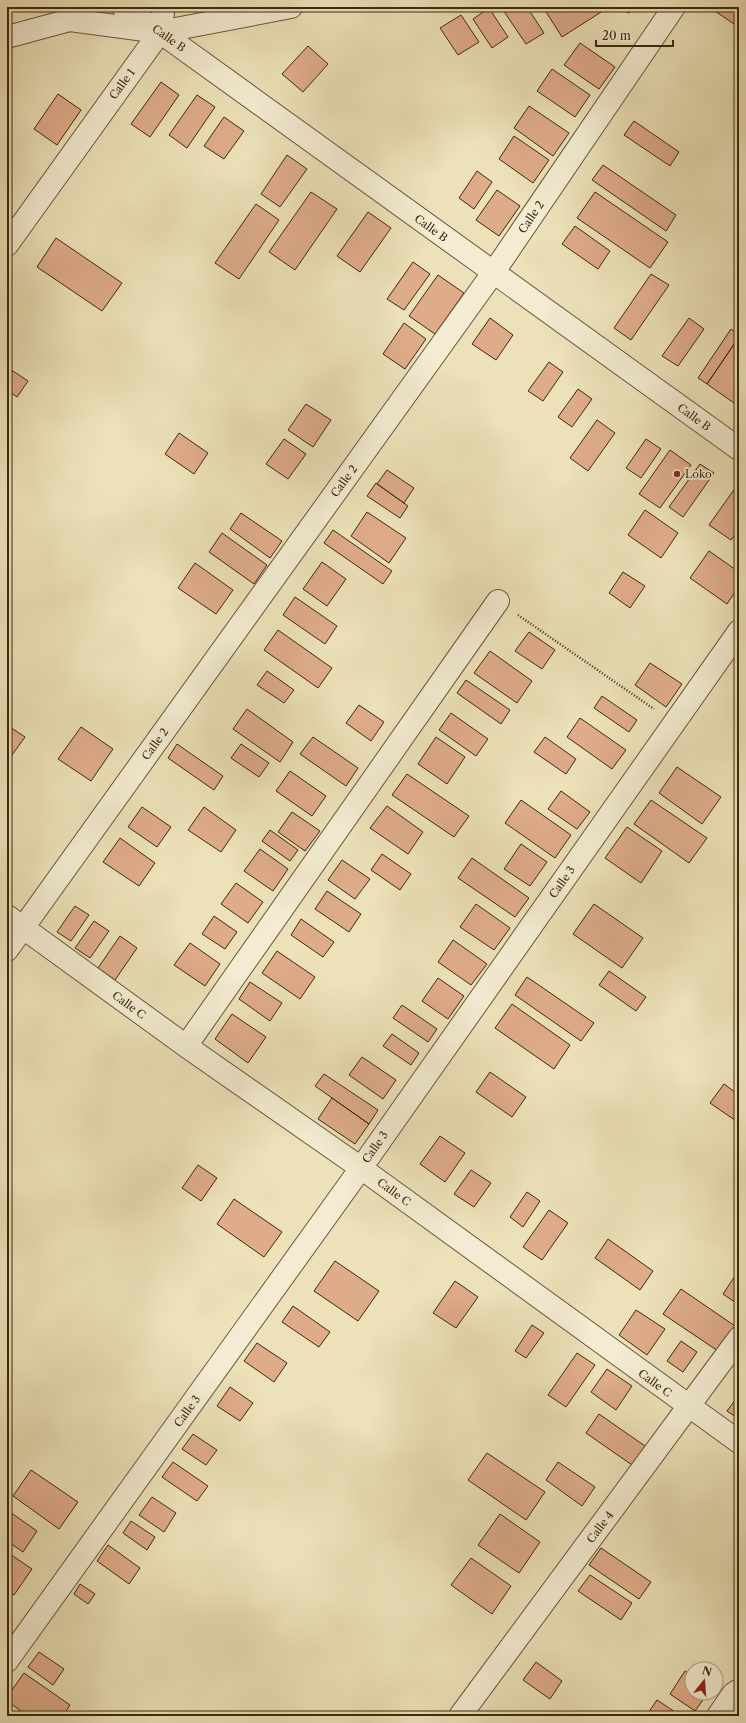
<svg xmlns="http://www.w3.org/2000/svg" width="746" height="1723" viewBox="0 0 746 1723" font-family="'Libre Caslon Text',serif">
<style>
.building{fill:#dfac8a;stroke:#3e280f}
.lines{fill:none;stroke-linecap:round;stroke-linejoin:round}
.minor-casing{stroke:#6a563a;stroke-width:24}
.path{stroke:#3e280f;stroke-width:2.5;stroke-dasharray:1 2;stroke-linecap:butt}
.minor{stroke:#f3ecd2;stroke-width:22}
.poi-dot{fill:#8f2418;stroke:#f3ecd2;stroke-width:1.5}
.labels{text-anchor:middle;stroke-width:3.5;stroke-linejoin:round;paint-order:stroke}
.street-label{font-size:11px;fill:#3e280f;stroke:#f3ecd2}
.poi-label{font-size:11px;fill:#3e280f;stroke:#f3ecd2;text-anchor:start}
</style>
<rect width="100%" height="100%" fill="#ece1b9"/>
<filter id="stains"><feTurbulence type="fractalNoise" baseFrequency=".005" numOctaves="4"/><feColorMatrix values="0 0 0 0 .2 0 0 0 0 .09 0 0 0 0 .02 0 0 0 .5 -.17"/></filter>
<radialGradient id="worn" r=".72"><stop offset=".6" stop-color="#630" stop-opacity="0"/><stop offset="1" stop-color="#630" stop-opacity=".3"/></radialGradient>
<path class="building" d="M501 7H527L544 33 526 44Z
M543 7H609L562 37Z
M624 7H638L628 13Z
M709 7H739V24L737 26Z
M489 8 508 37 492 48 473 19Z
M461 15 479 42 458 55 440 28Z
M580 43 615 67 599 89 564 65Z
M308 46 328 64 303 92 282 74Z
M552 69 590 95 575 117 537 91Z
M161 82 179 95 150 137 131 124Z
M58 94 81 110 57 145 34 129Z
M197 95 215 107 187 148 169 135Z
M529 106 569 133 553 156 514 128Z
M224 117 244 131 224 159 204 146Z
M634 121 679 152 670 166 624 135Z
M514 136 549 160 533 183 499 159Z
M287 155 307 169 280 207 261 194Z
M603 165 676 215 666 231 592 180Z
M477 171 492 182 474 209 459 198Z
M497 190 520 206 499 236 476 220Z
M311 192 337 209 295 270 269 252Z
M595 192 668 242 650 268 577 218Z
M256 204 279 220 239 279 215 263Z
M368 212 391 228 360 272 337 256Z
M575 226 610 251 598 269 562 244Z
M56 238 122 283 102 311 37 267Z
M413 262 430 274 404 310 387 299Z
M651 274 669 285 631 340 614 328Z
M438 275 464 293 435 334 409 316Z
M490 318 513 335 496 360 472 344Z
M689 318 704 329 678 366 662 356Z
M404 323 426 339 405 369 383 354Z
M731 329 739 335V337L707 384 698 378Z
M739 337V396L734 403 707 384Z
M549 362 563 372 543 401 528 391Z
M7 367 28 381 17 397 7 390Z
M578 389 592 399 572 427 558 417Z
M306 404 331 420 313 447 288 430Z
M597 420 615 433 588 471 570 458Z
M179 433 208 453 194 474 165 454Z
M284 439 306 454 288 479 266 464Z
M646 439 661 449 641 478 626 468Z
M670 450 691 465 660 508 639 494Z
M700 464 714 473 683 517 669 507Z
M387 470 414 488 404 503 377 484Z
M376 483 408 506 400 518 367 496Z
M738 484 739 485V529L731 540 709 525Z
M645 510 678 533 661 558 628 535Z
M367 512 406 538 389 563 351 536Z
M241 513 282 541 270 558 230 529Z
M333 530 392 571 383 584 324 543Z
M222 533 267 565 254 584 209 552Z
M709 551 739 572V586L727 604 690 578Z
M322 562 346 579 327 606 303 589Z
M195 563 233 590 216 614 178 588Z
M623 572 645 586 630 608 609 593Z
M295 597 337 626 325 644 283 615Z
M278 630 332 668 318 688 264 650Z
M529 632 555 650 542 669 515 651Z
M490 651 532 681 517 703 474 673Z
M650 663 682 684 666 707 635 685Z
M267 671 294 690 284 703 257 685Z
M466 680 510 710 501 724 457 693Z
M602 696 637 720 629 732 594 708Z
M359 705 384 722 371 741 346 723Z
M247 709 293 742 280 762 233 729Z
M451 713 488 739 476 756 439 730Z
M580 718 626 750 612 769 567 737Z
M10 727 25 737 7 762V731Z
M81 727 113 749 91 781 58 759Z
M313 737 358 768 346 786 300 754Z
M436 737 465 757 447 784 418 764Z
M545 737 576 759 566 774 534 752Z
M177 744 223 776 214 790 168 758Z
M241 744 269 763 259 777 231 758Z
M677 767 721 797 702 824 659 793Z
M290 771 326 796 312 816 276 791Z
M407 774 469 816 454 837 392 795Z
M561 791 590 812 577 829 548 809Z
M521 800 571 835 555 858 505 823Z
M651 800 707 838 689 863 634 824Z
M387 806 423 832 408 854 370 828Z
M142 807 171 827 157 847 128 827Z
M204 807 236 830 221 852 188 830Z
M292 812 320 831 305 851 278 832Z
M627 827 662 851 641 883 605 858Z
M270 830 298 850 290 861 262 841Z
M120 838 155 863 139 886 103 862Z
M521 844 547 862 530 886 504 869Z
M260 849 288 869 273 891 244 871Z
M382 854 411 874 400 890 371 870Z
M472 858 529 898 515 917 458 878Z
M342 860 370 879 355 899 328 880Z
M236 883 263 902 248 923 221 904Z
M327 891 361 914 349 932 315 909Z
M476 904 510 928 494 950 460 927Z
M594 904 643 938 622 968 573 934Z
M75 906 89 915 71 941 57 932Z
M214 916 237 932 225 949 202 934Z
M301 919 334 942 323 957 291 935Z
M94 921 109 931 90 958 75 948Z
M120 936 137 948 115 980 98 968Z
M453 940 487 964 471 985 438 962Z
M190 943 220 964 205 986 174 965Z
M277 951 315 977 300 999 262 973Z
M609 971 646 997 636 1011 599 985Z
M527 977 594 1023 581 1041 515 995Z
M438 978 464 996 448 1019 422 1001Z
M250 982 282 1003 270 1021 239 999Z
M512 1004 570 1045 554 1069 495 1028Z
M402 1005 437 1029 428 1042 393 1018Z
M232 1014 266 1037 248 1063 215 1039Z
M392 1034 419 1053 411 1065 383 1046Z
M362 1057 396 1080 383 1099 349 1075Z
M490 1072 526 1097 512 1117 476 1092Z
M324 1074 378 1110 369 1124 315 1086Z
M724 1084 739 1095V1123L710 1103Z
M332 1098 369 1124 355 1144 318 1119Z
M440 1136 465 1153 445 1182 420 1164Z
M198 1165 217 1178 201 1201 182 1188Z
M471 1170 491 1183 474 1207 454 1194Z
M527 1192 540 1201 523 1227 510 1217Z
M234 1199 282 1232 264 1257 217 1224Z
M549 1210 568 1223 542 1260 523 1247Z
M608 1239 653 1271 640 1290 595 1258Z
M335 1261 379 1291 358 1321 314 1291Z
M739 1270V1305L723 1294Z
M455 1281 478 1297 456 1328 433 1313Z
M681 1289 735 1326 718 1351 663 1314Z
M293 1306 330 1332 319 1347 282 1322Z
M636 1310 665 1329 647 1355 619 1335Z
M532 1325 544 1333 526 1358 515 1351Z
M681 1341 697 1352 683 1372 667 1361Z
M257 1343 287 1363 274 1382 244 1361Z
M577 1353 595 1365 566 1407 548 1395Z
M607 1369 632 1386 616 1410 591 1392Z
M230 1387 253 1403 240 1421 217 1406Z
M739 1395V1419L727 1411Z
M599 1414 645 1446 632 1465 586 1433Z
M193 1434 217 1450 206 1465 182 1449Z
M487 1453 545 1492 526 1520 468 1480Z
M173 1462 208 1486 197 1501 162 1477Z
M558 1462 595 1487 582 1506 546 1480Z
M31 1470 78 1502 59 1529 13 1496Z
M152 1497 176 1513 164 1532 139 1515Z
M7 1510 37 1531 23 1552 7 1541Z
M500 1514 540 1542 519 1573 478 1545Z
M131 1521 155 1537 147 1550 123 1533Z
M108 1545 140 1568 129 1584 97 1561Z
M601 1548 651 1582 639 1599 589 1565Z
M7 1552 32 1569 14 1595 7 1590Z
M471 1558 511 1586 492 1614 451 1585Z
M590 1575 632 1603 621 1620 578 1591Z
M80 1584 95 1594 88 1604 74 1594Z
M39 1652 64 1669 53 1685 28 1667Z
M536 1662 562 1681 550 1699 523 1680Z
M685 1671 692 1676V1693H708L695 1711 670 1694Z
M24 1673 70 1705 63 1716H28L7 1701V1697Z
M657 1700 678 1714 676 1716H646Z"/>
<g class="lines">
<defs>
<path id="minor" d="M123 7 160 32 739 449
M7 37 70 20 160 32 291 7
M7 245 160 32 164 7
M7 916 186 1046 361 1168 739 1442
M7 950 493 273 674 7
M186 1046 498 601
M7 1661 361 1168 739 631
M460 1716 739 1338
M718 1716 733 1694 739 1690"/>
</defs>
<use href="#minor" class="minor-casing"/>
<path class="path" d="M518 615 654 709"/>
<use href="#minor" class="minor"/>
</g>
<circle class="poi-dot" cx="677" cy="474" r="4"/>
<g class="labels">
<g class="street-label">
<text transform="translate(169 38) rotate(35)" y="4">Calle B</text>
<text transform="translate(122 84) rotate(-54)" y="4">Calle 1</text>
<text transform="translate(531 217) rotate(-56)" y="4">Calle 2</text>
<text transform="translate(431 228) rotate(36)" y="4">Calle B</text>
<text transform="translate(694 417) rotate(36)" y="4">Calle B</text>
<text transform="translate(344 481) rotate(-54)" y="4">Calle 2</text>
<text transform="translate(155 744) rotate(-54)" y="4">Calle 2</text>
<text transform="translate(562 882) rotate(-55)" y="4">Calle 3</text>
<text transform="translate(129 1005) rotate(36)" y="4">Calle C</text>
<text transform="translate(375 1147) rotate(-55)" y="4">Calle 3</text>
<text transform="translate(394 1192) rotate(36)" y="4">Calle C</text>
<text transform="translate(655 1383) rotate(36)" y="4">Calle C</text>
<text transform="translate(187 1411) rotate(-54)" y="4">Calle 3</text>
<text transform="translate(600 1527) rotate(-53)" y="4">Calle 4</text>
</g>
<g class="poi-label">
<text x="685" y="478">Loko</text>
</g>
</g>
<rect width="746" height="1723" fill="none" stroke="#ece1b9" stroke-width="24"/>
<rect x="8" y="8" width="730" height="1707" fill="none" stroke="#3e280f" stroke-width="2"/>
<rect x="12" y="12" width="722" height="1699" fill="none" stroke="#3e280f"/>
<g transform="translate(704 1681) rotate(17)"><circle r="19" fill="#f3ecd2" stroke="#ab9e84"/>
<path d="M0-3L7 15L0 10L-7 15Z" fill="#8f2418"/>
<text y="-6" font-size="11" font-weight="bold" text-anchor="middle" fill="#3e280f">N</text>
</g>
<path d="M596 40v6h77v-6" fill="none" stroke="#3e280f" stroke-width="2"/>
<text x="602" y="40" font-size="12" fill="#3e280f" stroke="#f3ecd2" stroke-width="3" paint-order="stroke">20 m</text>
<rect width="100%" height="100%" filter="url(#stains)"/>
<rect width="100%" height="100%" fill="url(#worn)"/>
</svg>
